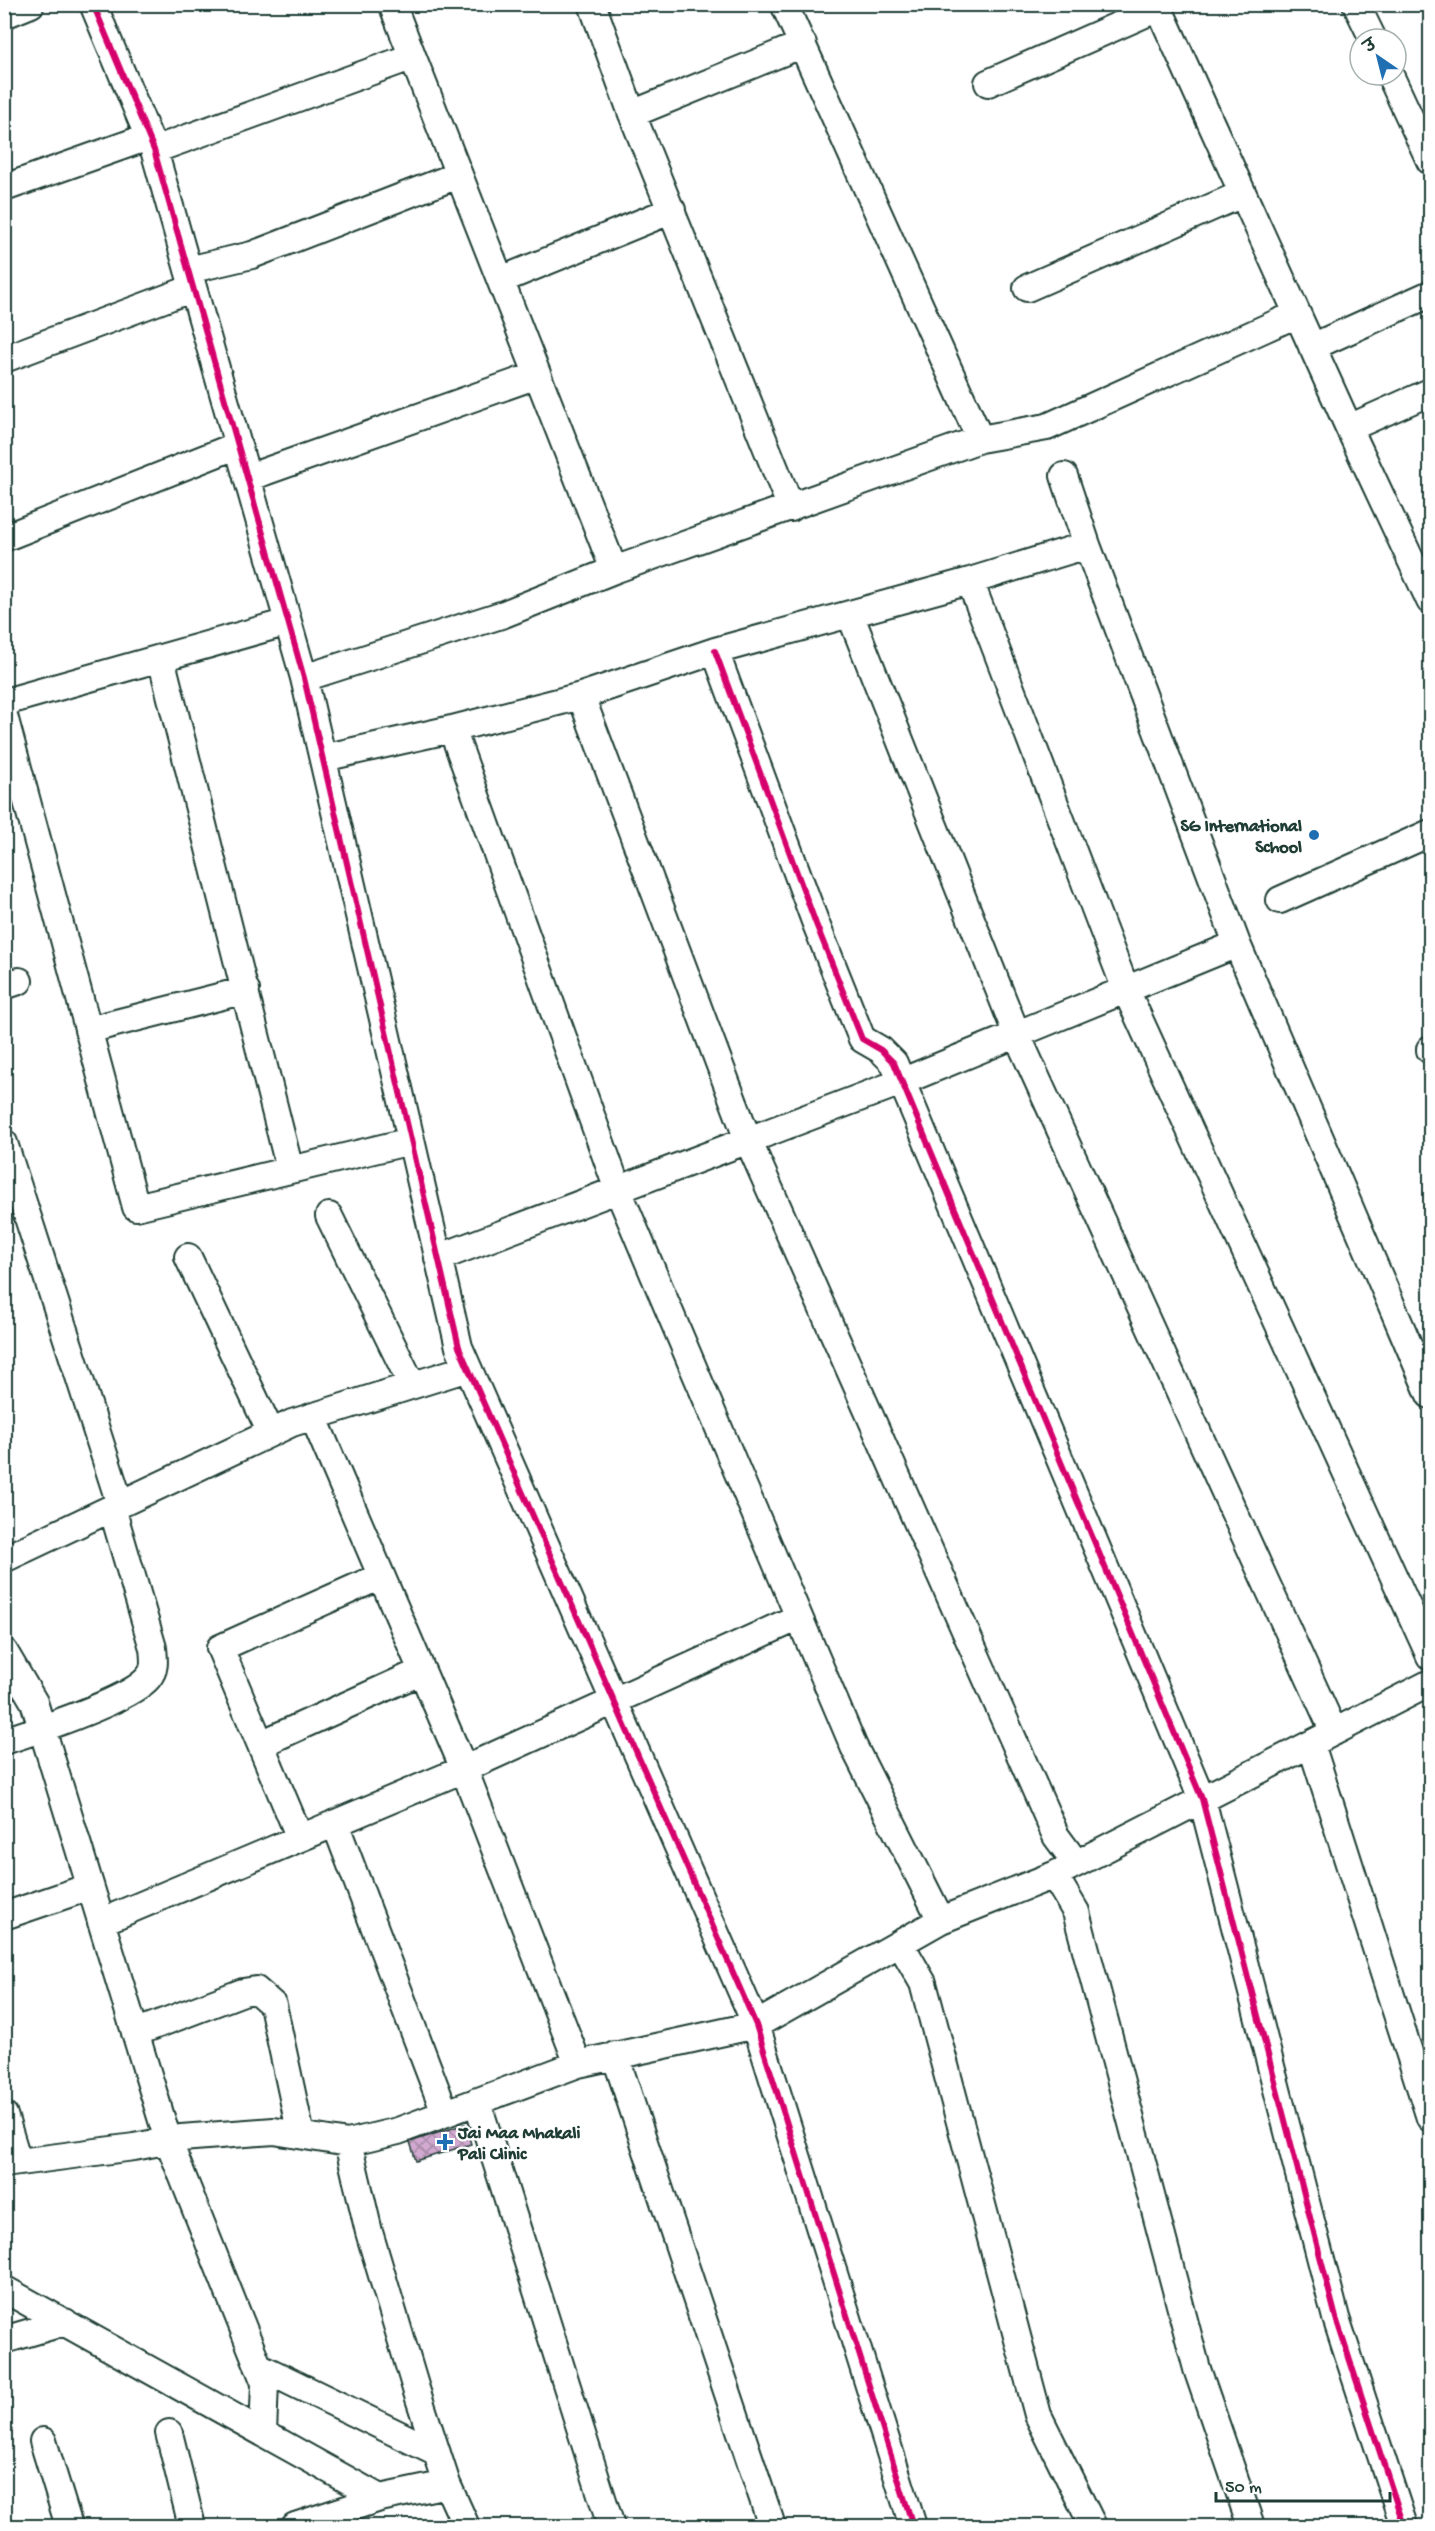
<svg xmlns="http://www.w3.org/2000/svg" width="1435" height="2531" viewBox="0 0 1435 2531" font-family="'Gochi Hand','Playpen Sans Deva',sans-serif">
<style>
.building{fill:url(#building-cross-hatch);stroke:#1f3d34;stroke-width:1.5}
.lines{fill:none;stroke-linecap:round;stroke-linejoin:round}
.minor-casing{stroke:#1f3d34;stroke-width:30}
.minor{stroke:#fff;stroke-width:26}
.cycleway-casing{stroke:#fff;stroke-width:10}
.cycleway{stroke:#d6006c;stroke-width:6}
.poi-dot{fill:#1f6fb2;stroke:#fff;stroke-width:2}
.labels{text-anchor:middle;stroke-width:4.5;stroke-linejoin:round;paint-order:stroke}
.poi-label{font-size:18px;font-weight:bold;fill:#1f3d34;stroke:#fff;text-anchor:end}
</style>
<defs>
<pattern id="building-cross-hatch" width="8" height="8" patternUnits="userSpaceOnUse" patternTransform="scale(1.5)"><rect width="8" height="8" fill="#d2aad1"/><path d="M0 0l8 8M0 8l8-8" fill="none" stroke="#aa8caa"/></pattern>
</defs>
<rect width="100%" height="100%" fill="#fff"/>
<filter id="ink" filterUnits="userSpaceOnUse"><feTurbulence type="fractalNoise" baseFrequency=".0167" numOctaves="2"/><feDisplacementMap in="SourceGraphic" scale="12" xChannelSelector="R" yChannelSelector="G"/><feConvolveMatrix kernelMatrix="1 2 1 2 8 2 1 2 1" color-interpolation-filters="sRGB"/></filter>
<g filter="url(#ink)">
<path class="building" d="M465 2124 471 2144 416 2161 410 2142Z"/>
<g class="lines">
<defs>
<path id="minor" d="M93 4 154 150 304 678 459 1347 756 2025 913 2526
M392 4 614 570
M592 4 632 114 791 508
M784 4 980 439
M1157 4 1349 428 1430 601
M1356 4 1373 39
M4 15 31 4
M1390 75 1430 161
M988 83 1158 8
M632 114 803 44
M154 150 411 57
M4 188 148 137
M188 270 252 255 458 175
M501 280 672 210
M1027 288 1242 194
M1312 347 1430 294
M4 359 193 288
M1349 428 1430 392
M1064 476 1087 545 1237 944 1430 1395
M247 478 537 375
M4 538 238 445
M970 581 1126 990 1430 1656
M850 614 1017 1035 1334 1732
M715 651 816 924 862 1039 881 1050 894 1063 1202 1799 1336 2318 1404 2526
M161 658 290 1170
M304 678 504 614 614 570 980 439 1047 427 1297 314
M581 696 748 1140 1056 1836 1076 1863
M4 706 12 700 288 622
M4 716 136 1207 411 1141
M452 729 618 1190 854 1747 941 1920
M323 758 452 729 581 696 715 651 970 581 1087 545
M1280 900 1430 833
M4 986 19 981
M88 1030 246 990
M1430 1049V1050
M4 1143 120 1504
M329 1216 412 1385
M188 1257 271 1433
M438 1258 901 1082 1237 944
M313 1416 464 1769 578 2064
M4 1559 292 1423 468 1368
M4 1651 34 1702 168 2140 265 2383 263 2433
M4 1741C35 1731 130 1700 148 1678 156 1669 154 1659 153 1648L112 1508
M261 1744 422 1671
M1311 1744 1430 2118
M335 1823 445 2113
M300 1838 220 1648 381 1576
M1054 1875 1076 1912 1197 2369 1251 2526
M4 1916 89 1887
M101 1922 464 1769 799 1617
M900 1943 923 1983 1038 2415 1093 2526
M135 2033 243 1992 256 1990 273 2005 301 2135
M615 2055 772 2526
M477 2101 611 2526
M4 2115 18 2161
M348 2143 369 2232 416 2389 447 2484 466 2526
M4 2164 134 2147 181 2138 274 2131 348 2143 398 2131 578 2064 756 2025 941 1920 1054 1875 1430 1683
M4 2289 380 2498 447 2484
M4 2340 65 2322
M258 2366 437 2453
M169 2433 192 2526
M43 2441 69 2526
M295 2526 380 2498"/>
</defs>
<use href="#minor" class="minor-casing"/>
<use href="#minor" class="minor"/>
<defs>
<path id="cycleway" d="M93 4 154 150 304 678 459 1347 756 2025 913 2526
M715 651 816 924 862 1039 881 1050 894 1063 1202 1799 1336 2318 1404 2526"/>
</defs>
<use href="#cycleway" class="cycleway-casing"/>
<use href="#cycleway" class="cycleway"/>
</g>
</g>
<g class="poi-dot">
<circle cx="1314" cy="835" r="6"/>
<path d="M442 2133h6v6h6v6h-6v6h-6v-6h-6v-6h6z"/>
</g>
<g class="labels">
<g class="poi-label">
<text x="1302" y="831">SG International<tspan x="1302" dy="21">School</tspan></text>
<text x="458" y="2138" text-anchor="start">Jai Maa Mhakali<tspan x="458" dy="21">Pali Clinic</tspan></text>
</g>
</g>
<rect width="1435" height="2531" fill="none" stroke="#fff" stroke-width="24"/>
<rect x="12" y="12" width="1411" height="2507" fill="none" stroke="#1f3d34" stroke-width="2" filter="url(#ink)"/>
<g transform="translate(1378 57) rotate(325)"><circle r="28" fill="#ffffff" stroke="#a5b1ae" stroke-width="1.5"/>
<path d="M0-4.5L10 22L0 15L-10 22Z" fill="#1f6fb2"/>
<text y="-9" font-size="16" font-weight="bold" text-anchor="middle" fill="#1f3d34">उ</text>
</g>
<path d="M1216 2492v9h174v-9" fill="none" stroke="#1f3d34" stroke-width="3"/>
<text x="1225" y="2492" font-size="18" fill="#1f3d34" stroke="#ffffff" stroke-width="4.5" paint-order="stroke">50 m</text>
</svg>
